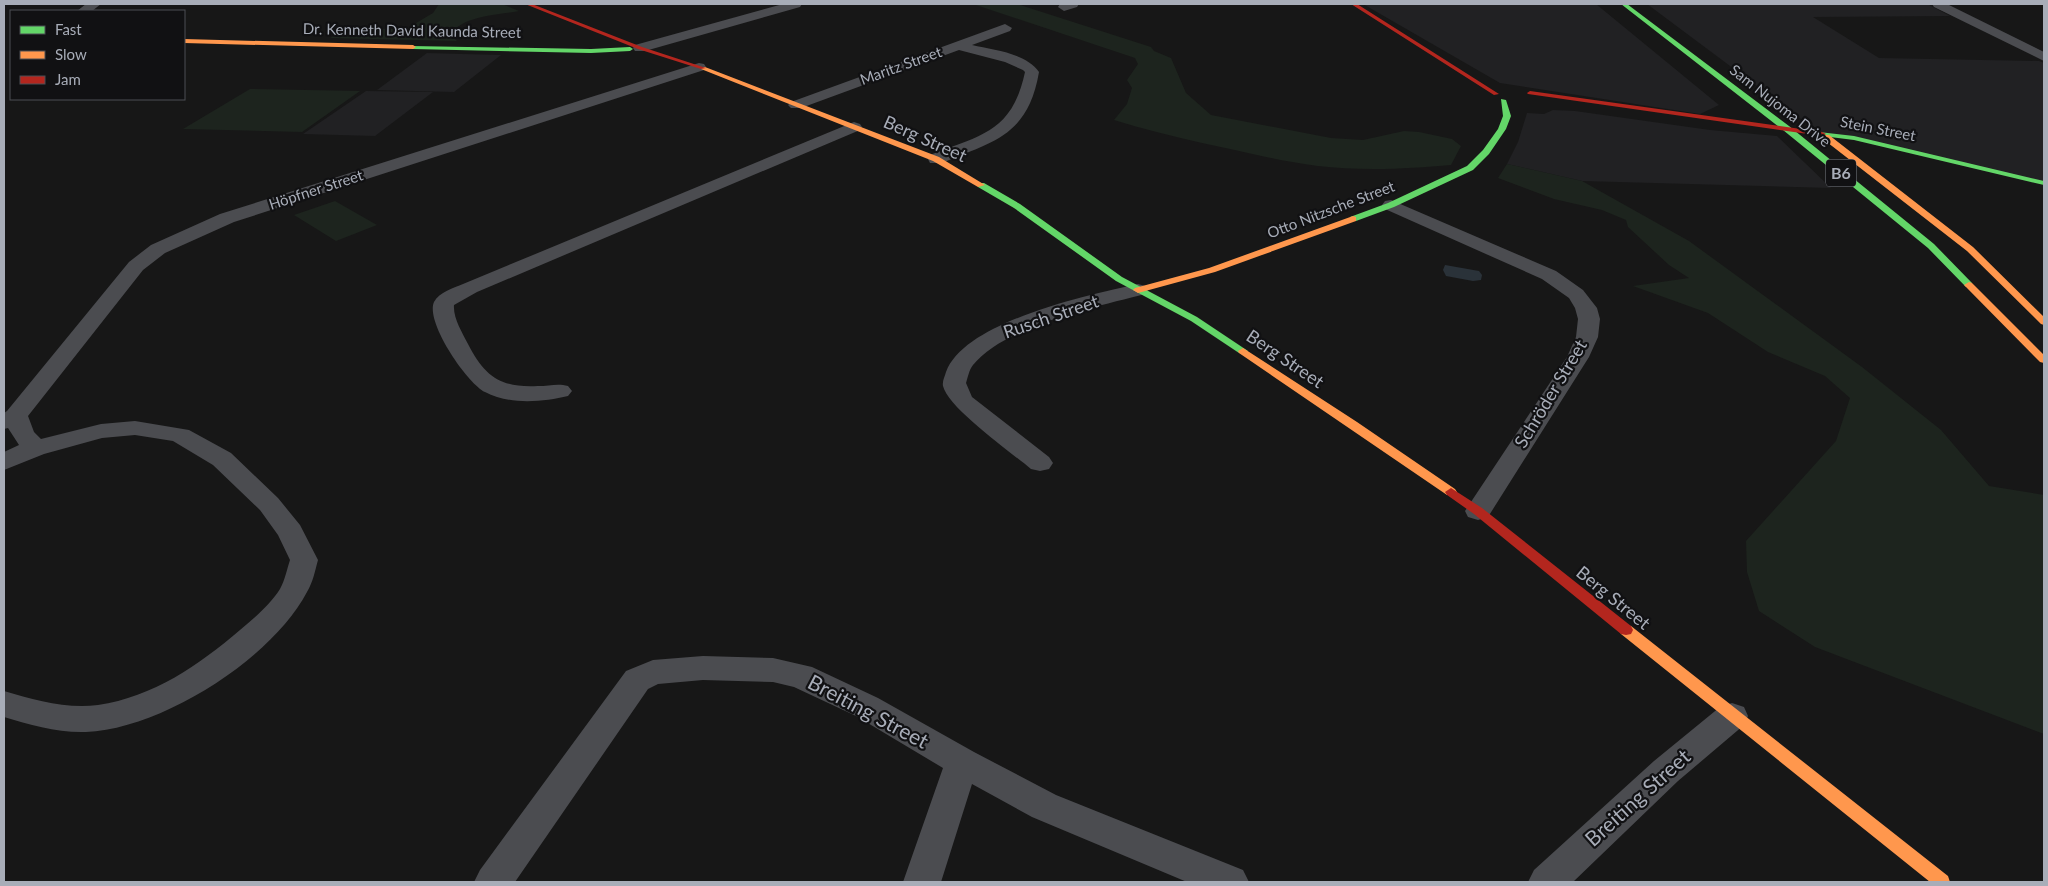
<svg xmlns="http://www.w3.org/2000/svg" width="2048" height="886" viewBox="0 0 2048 886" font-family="Lato,sans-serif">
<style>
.built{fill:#212123}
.green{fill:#1d241e}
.water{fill:#2a3239}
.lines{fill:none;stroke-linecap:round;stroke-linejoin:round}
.street{fill:#4b4c50;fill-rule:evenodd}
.fast{fill:#63d668;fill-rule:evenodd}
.slow{fill:#ff974d;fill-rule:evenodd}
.jam{fill:#b3261e;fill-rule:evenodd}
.labels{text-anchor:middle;stroke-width:4.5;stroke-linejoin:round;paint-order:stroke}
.far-street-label{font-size:15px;fill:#a8adb8;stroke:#111113}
.shield{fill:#111113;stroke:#7b7e86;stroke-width:1}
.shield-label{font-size:16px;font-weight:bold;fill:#a8adb8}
.street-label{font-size:18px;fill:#a8adb8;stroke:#111113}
.near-street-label{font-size:21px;fill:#a8adb8;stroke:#111113}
</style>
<rect width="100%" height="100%" fill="#171717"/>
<path class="built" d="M1363 4H1596L1719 105 1700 114 1500 83Z
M1647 4H1927L1950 16 1813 17 1879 58 2039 61 2044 63V182L1921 153 1820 133Z
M427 53 462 54 501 55 454 92 377 90Z
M366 91 433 92 375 136 303 134Z
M1553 110 1575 111 1710 130 1777 136 1831 188 1582 181 1507 164 1518 142 1527 113 1544 114Z"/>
<path class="green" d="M439 4H502L519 11C497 15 465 15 450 34L457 41 330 38 346 29H406L433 13Z
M973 4H1017L1151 47 1154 51 1171 58 1186 93 1211 115 1331 138 1363 140 1404 131 1419 132 1452 139 1461 146 1451 165C1409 169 1360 171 1318 166 1279 161 1241 151 1202 143 1172 136 1143 129 1114 120L1127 104 1132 88 1127 80 1138 64 1135 58Z
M250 89 360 91 302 132 183 129Z
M1507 164 1582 181 1689 241 1862 367 1941 430 1989 486 2044 495V734L1815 647 1759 611 1747 572 1746 541 1836 441 1850 398 1825 376 1768 352 1708 313 1633 286 1689 278 1669 265 1628 227 1626 220 1602 210 1554 199 1498 178Z
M335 201 377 225 336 241 294 215Z"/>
<path class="water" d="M1445 265 1479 271 1482 275 1481 280 1473 281 1446 276 1443 270Z"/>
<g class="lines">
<path class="street" d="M86 4H101L92 11H77Z
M783 4H802L800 7 645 51H635L633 48 635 45Z
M1060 4H1079L1077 7 1064 11 1058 7Z
M1932 4H1947L2044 52V61L1934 7Z
M1005 24 1012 28 1010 31 972 45C994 50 1026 53 1039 72 1028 136 994 141 942 163H930L928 159 930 155C980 135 1012 133 1025 72L1023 70 1005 62 959 50 801 108H791L788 105 791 102Z
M699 63 704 64 706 67 704 70 234 222 165 253 143 270 28 416 34 432 41 439 101 424 135 421 189 430 231 453 278 498 300 525 318 560C315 571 313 582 307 592 272 659 161 729 86 732 58 733 30 725 4 717V691C34 700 66 709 98 705 153 697 199 665 240 630 254 618 270 605 280 589 285 580 287 569 290 560L278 535 260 510 213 465 173 441 135 435 102 438 44 454 4 470V452L19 445 8 428 4 429V413L7 411 129 262 151 245 220 214Z
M854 122 860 124 862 127 860 130 477 292 454 305C453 318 462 332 468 344 485 377 501 388 538 386 549 386 558 383 568 386L572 391 568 396C543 402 509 405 485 392 467 383 425 322 434 302 439 292 454 288 463 284Z
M1391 200 1556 271 1583 290 1597 308 1600 319 1598 337 1589 357 1488 517 1478 520 1468 517 1465 511 1567 357 1576 337 1578 319 1575 308 1569 298 1542 279 1385 209 1382 205 1385 201Z
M1138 284 1145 286 1148 290 1145 294C1096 307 1006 325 973 365 969 370 968 377 966 383L972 397 1049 457 1053 463 1049 469 1040 471 1031 469C1012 453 948 408 943 386 942 381 945 376 946 372 965 321 1089 295 1138 284Z
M703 656 773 658 812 667 878 698 974 752 1056 795 1243 870 1249 882H1187L1032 817 972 784 941 882H903L943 768 856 716 794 687 773 682 703 680 658 684 648 689 515 882H474L480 870 626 671 653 660Z
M1732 703 1744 707 1748 716 1744 725 1678 781 1573 882H1528L1534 870 1654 761 1720 707Z"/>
<path class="fast" d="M1621 4H1627L1789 126 1934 244 1972 283V287H1966L1928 248 1783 130Z
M411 46 591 49 630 47 633 49 630 51 591 53 413 49 410 47Z
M1501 99 1506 100 1511 116 1506 129 1489 154 1473 170 1394 207 1356 221H1350V217L1388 203 1467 166 1483 150 1498 129 1503 116Z
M1819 132 1854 136 2044 181V185L1854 140 1822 136 1818 134Z
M978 183H984L1020 204 1122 277 1197 317 1248 351 1243 354 1239 353 1191 321 1116 281 1014 208 978 187Z"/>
<path class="slow" d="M184 39 413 45 416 47 413 49 184 43Z
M701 67H705L939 157 985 185 978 187 933 161 701 69Z
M1823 135H1829L1973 247 2044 317V325L2041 324 1967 251 1823 139Z
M1353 216 1356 217V221L1215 272 1138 293 1133 290 1135 288 1209 268Z
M1969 282 1972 283 2044 355V363L2040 362 1966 287 1964 285Z
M1243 348 1357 422 1455 489 1457 492 1455 495H1447L1239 353 1238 351Z
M1626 625 1631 626 1948 876 1950 882H1930L1621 634 1619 630 1621 626Z"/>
<path class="jam" d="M525 4H532L642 47 706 68 701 69 638 49Z
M1351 4H1357L1499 94 1494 95Z
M1530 91 1822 132 1826 134 1822 136 1528 94 1527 93Z
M1451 488 1482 508 1631 626 1633 630 1631 634 1626 635 1621 634 1474 514 1447 495 1445 492Z"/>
</g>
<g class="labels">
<g class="far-street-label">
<text transform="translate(412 31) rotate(1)" y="5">Dr. Kenneth David Kaunda Street</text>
<text transform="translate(901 66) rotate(-20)" y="5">Maritz Street</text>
<text transform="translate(1780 106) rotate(38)" y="5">Sam Nujoma Drive</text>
<text transform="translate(1878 129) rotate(11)" y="5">Stein Street</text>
<text transform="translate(316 190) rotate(-18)" y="5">Höpfner Street</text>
<text transform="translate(1331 210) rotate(-21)" y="5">Otto Nitzsche Street</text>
</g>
<rect class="shield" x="1826" y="159.5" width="30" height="27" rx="4"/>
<g class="shield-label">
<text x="1841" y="179">B6</text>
</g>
<g class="street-label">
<text transform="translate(925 139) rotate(24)" y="6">Berg Street</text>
<text transform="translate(1051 317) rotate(-19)" y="6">Rusch Street</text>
<text transform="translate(1285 359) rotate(34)" y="6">Berg Street</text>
<text transform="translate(1551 394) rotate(-59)" y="6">Schröder Street</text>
<text transform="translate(1613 598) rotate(39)" y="6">Berg Street</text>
</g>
<g class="near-street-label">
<text transform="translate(868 712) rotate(28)" y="7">Breiting Street</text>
<text transform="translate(1638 798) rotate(-42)" y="7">Breiting Street</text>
</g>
</g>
<rect width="2048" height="886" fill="none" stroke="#a8adb8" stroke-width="10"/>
<rect x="10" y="10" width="175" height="90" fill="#111113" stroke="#4d4f55"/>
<rect x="20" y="26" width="25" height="8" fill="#63d668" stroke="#4d4f55"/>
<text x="55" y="35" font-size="15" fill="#a8adb8">Fast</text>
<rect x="20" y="51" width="25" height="8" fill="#ff974d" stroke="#4d4f55"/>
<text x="55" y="60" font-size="15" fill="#a8adb8">Slow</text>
<rect x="20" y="76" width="25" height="8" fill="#b3261e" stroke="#4d4f55"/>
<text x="55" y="85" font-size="15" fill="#a8adb8">Jam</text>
</svg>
